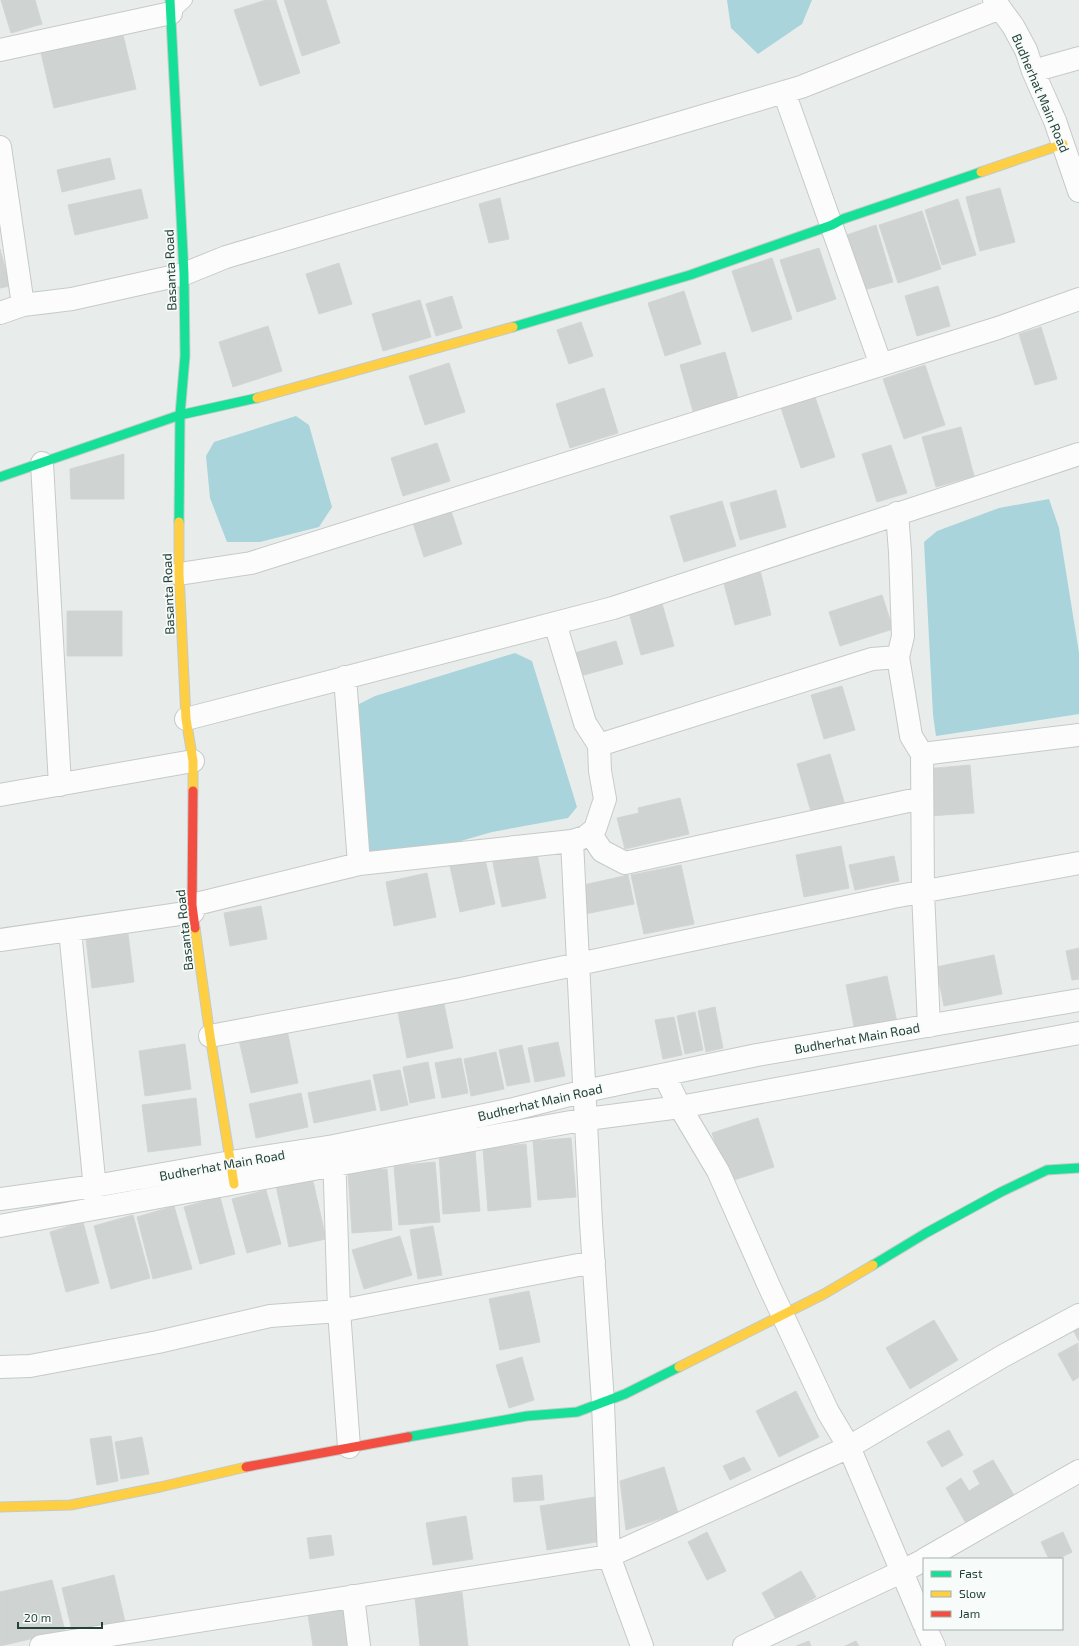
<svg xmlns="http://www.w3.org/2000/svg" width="1079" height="1646" viewBox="0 0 1079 1646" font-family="'Exo 2',sans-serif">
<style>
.water{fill:#a9d4db}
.building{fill:#cfd4d2;stroke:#d1d6d4}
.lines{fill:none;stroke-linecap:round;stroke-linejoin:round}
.lane-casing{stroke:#c5cac8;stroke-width:16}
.street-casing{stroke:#c5cac8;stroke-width:24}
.fast-casing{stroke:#c3cbc8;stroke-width:11}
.slow-casing{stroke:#c3cbc8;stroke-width:11}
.jam-casing{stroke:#c3cbc8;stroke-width:11}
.lane{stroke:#fcfcfc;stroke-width:14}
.street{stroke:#fcfcfc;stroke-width:22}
.fast{stroke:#16e098;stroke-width:9}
.slow{stroke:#ffcf43;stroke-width:9}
.jam{stroke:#f24e42;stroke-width:9}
.labels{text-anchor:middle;stroke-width:3.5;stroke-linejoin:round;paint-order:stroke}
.street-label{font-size:13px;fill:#24423a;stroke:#f7fbf9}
</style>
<rect width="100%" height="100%" fill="#e8edeb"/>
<path class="water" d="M727 0H812L802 24 758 54 731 28Z
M296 416 309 425 332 507 319 527 260 542H227L210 498 206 456 214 442Z
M1049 499 1059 528 1079 653V714L936 736 933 715 924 542 937 531 999 508Z
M515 653 532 661 577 807 568 818 492 832 395 860 364 850 351 708 375 696Z"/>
<path class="building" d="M1 0H35L42 24 11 33Z
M266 0H276L300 73 260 86 234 10Z
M284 0H326L340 43 302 56Z
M123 35 136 89 54 108 41 53Z
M110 158 115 179 62 192 57 170Z
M1000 188 1015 242 980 251 966 197Z
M141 189 148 218 75 235 68 205Z
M500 198 509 239 489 243 479 204Z
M958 199 976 255 942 265 925 210Z
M922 211 941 269 898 283 879 225Z
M876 225 893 282 857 292 841 237Z
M819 248 836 299 797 312 780 260Z
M0 249 10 286 0 288Z
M772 258 792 319 752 332 732 271Z
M339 263 352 304 319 314 306 274Z
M938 286 950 326 917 336 905 296Z
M684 291 701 344 665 356 648 303Z
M452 296 462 328 436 336 426 304Z
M420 300 431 337 383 351 372 314Z
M581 322 593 356 569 364 557 330Z
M268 326 282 371 233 387 219 342Z
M1041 327 1057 379 1035 385 1019 334Z
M725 352 738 398 693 411 680 365Z
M449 363 465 412 425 425 409 376Z
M925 365 945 425 904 439 883 379Z
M604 388 618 433 570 448 556 404Z
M815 397 835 457 801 468 781 408Z
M961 427 974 476 936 487 922 437Z
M437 443 450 481 403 496 391 458Z
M891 445 907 493 877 502 862 454Z
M124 454V499H71L70 469Z
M776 490 786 527 740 540 730 503Z
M722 501 736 546 684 562 670 516Z
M451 511 462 544 424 557 413 523Z
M760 570 771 615 735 625 723 580Z
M882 595 893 629 840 646 829 612Z
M661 600 674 646 641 655 628 609Z
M67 611H122V656H67Z
M616 641 623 664 577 677 571 654Z
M842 686 855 730 824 739 811 695Z
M830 754 845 805 812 815 797 764Z
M970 765 974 813 928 816 925 769Z
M680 798 689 834 625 849 617 818 639 813 638 808Z
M841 846 849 888 804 897 796 855Z
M536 849 546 898 502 907 492 858Z
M894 856 899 881 855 890 849 865Z
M485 859 495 904 460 912 450 866Z
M681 865 694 924 644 934 631 875Z
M427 873 436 917 394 926 386 882Z
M628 875 634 904 580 915 575 887Z
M261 906 267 939 230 946 224 913Z
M128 934 134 982 92 988 86 939Z
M1079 948V979L1072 980 1066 951Z
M994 955 1002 994 944 1006 936 967Z
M887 976 897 1022 855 1031 846 985Z
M443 999 453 1048 407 1058 397 1008Z
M715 1007 723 1048 706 1052 698 1011Z
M695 1012 703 1050 685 1054 677 1016Z
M674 1017 682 1055 663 1059 655 1020Z
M287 1030 298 1083 251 1093 239 1040Z
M558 1042 565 1076 535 1082 528 1048Z
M185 1044 191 1089 145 1096 139 1051Z
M522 1045 530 1082 507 1086 499 1050Z
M496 1052 504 1089 471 1096 464 1059Z
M461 1058 468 1093 442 1098 435 1063Z
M428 1062 435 1098 410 1103 403 1067Z
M400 1070 408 1105 381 1111 373 1075Z
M370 1080 376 1110 314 1123 308 1093Z
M301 1093 308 1127 256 1138 249 1104Z
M196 1098 201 1145 148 1152 142 1105Z
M758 1118 774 1167 728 1182 712 1133Z
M571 1138 576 1197 538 1200 533 1141Z
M526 1144 531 1207 488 1211 483 1148Z
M475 1151 480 1211 443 1214 439 1154Z
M435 1162 440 1222 399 1225 394 1166Z
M387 1169 392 1230 352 1233 348 1172Z
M312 1177 326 1239 289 1247 276 1185Z
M266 1190 281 1244 247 1253 232 1199Z
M220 1197 235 1254 200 1264 184 1207Z
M174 1206 192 1269 153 1279 137 1217Z
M133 1215 150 1278 111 1289 94 1226Z
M83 1222 99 1283 66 1292 50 1232Z
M433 1226 442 1275 418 1279 410 1230Z
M400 1236 412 1275 364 1289 352 1250Z
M529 1291 540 1342 500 1350 489 1299Z
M934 1320 958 1360 910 1389 886 1348Z
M1079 1326V1341L1073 1330Z
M1078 1343 1079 1377 1073 1381 1058 1354Z
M522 1357 534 1400 509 1408 496 1365Z
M796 1391 819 1437 779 1457 756 1411Z
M949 1430 963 1455 942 1467 927 1442Z
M111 1436 118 1481 97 1485 90 1439Z
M142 1437 149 1474 121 1479 115 1442Z
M744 1457 751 1470 730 1480 723 1466Z
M993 1460 1015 1497 967 1525 946 1488 961 1478 969 1491 980 1484 973 1471Z
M664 1467 678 1513 626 1530 620 1481Z
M542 1475 544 1500 514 1502 512 1478Z
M595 1497 602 1541 547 1550 540 1506Z
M466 1516 473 1559 433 1565 426 1523Z
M707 1532 726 1571 707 1580 688 1542Z
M1063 1532 1072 1552 1058 1559H1049L1041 1542Z
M331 1535 334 1555 310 1559 307 1538Z
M801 1571 816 1597 776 1619 762 1593Z
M114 1575 126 1626 74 1639 62 1588Z
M52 1580 65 1631 0 1646V1592Z
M462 1592 468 1646H420L415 1597Z
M347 1609 352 1646H313L308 1615Z
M809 1641 811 1646H796Z
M856 1641 859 1646H845Z"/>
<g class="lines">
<defs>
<path id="lane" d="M171 13 185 0"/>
<path id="street" d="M994 0 1013 26 1026 50 1033 71 1055 121 1079 191
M0 50 171 13
M1033 71 1079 58
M784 92 881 365
M0 147 23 305
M0 313 23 305 72 299 184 274 226 257 801 87 1000 8
M42 463 60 785
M897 513 900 552 903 636 898 657 911 736 922 754 923 892 929 1026
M179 574 251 563 998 328 1079 299
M345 677 359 864
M186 719 613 608 1079 454
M599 745 872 659 898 657
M922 754 1079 735
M0 795 193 761
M590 833 602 851 625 863 922 798
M572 841 591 1223 603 1403 609 1556 642 1646
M192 905 359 864 572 841 585 837 595 829 605 799 600 771 599 745 585 723 555 623
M70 930 96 1200
M0 940 193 912
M210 1036 461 989 893 897 1079 863
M664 1075 680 1107 718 1171 769 1286 828 1412 849 1447 924 1624
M334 1151 339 1311 349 1447
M0 1199 95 1186 231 1162 334 1146 514 1109 585 1091 757 1055 1079 1000
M0 1226 587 1119 680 1107 1079 1033
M0 1367 30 1366 158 1342 270 1316 339 1311 594 1262
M925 1559 1079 1471
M353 1596 359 1646
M926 1629 934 1646
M41 1646 609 1556 849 1447 1003 1356 1079 1315
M744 1646 901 1572 924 1560"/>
<path id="fast" d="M170 0 184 274 185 356 180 415 179 522
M513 327 690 275 832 225 843 219 981 172
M0 477 180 415 257 398
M873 1265 926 1233 1001 1192 1047 1170 1079 1168
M408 1437 527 1416 577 1412 625 1394 679 1367"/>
<path id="slow" d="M981 172 1063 144
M257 398 513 327
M179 522V574L186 719 193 761V791
M195 928 210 1036 234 1184
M679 1367 824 1294 873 1265
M0 1507 71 1505 160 1487 246 1467"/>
<path id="jam" d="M193 791 192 905 195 928
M246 1467 408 1437"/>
</defs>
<use href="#lane" class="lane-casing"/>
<use href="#street" class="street-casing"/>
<use href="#fast" class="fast-casing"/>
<use href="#slow" class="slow-casing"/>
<use href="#jam" class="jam-casing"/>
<use href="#lane" class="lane"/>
<use href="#street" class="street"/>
<use href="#fast" class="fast"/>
<use href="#slow" class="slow"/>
<use href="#jam" class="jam"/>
</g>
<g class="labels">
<g class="street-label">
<text transform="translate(1041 93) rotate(67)" y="5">Budherhat Main Road</text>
<text transform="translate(170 270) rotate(-92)" y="5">Basanta Road</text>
<text transform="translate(168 594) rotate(-92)" y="5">Basanta Road</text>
<text transform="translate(184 930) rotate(-96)" y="5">Basanta Road</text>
<text transform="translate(857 1038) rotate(-10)" y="5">Budherhat Main Road</text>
<text transform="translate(540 1102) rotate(-13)" y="5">Budherhat Main Road</text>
<text transform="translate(222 1165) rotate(-10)" y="5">Budherhat Main Road</text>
</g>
</g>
<rect x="923" y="1558" width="140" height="72" fill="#f7fbf9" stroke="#a3b1ad"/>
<rect x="931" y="1571" width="20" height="6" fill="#16e098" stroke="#a3b1ad"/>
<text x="959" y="1578" font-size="12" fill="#24423a">Fast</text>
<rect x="931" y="1591" width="20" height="6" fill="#ffcf43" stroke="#a3b1ad"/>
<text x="959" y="1598" font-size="12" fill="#24423a">Slow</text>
<rect x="931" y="1611" width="20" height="6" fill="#f24e42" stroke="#a3b1ad"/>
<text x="959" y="1618" font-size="12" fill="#24423a">Jam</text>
<path d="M18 1622v6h84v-6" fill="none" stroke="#24423a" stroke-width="2"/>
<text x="24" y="1622" font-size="12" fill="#24423a" stroke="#f7fbf9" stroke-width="3" paint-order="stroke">20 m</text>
</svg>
